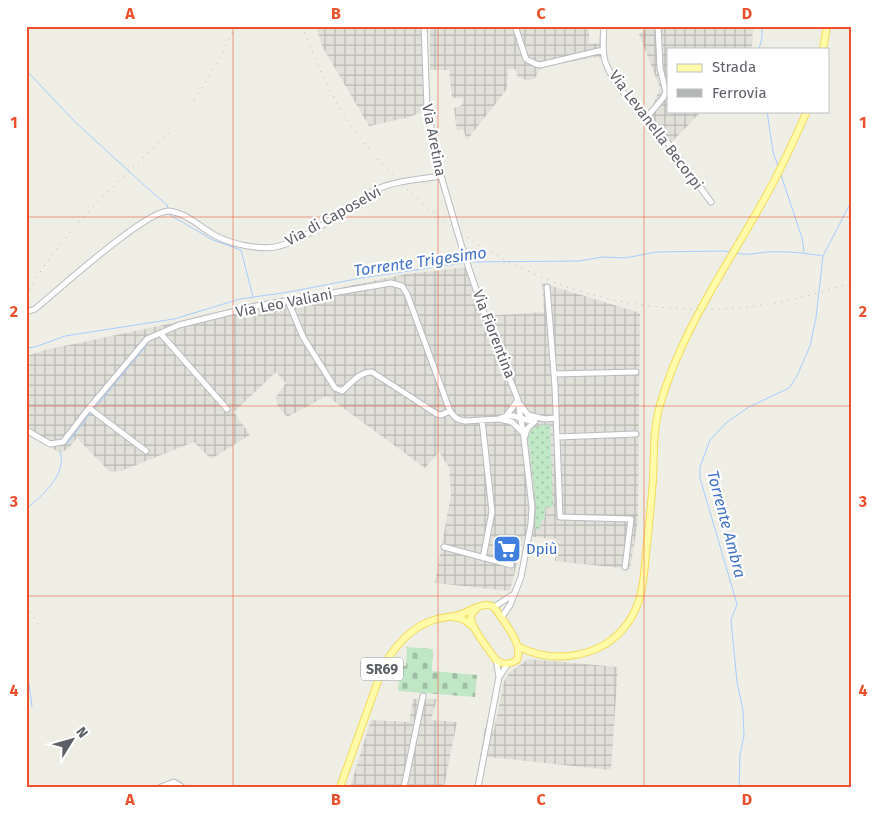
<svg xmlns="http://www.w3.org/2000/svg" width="877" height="813" viewBox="0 0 877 813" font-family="'Fira Sans',sans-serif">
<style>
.industrial{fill:url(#industrial-grid)}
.grass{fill:url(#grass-dots)}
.cemetery{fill:url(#cemetery-stones)}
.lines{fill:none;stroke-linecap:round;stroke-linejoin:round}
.stream{stroke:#a4cdff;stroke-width:1}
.minor-casing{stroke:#b9bbc0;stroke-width:7}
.major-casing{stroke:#f4da57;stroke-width:8}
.minor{stroke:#fff;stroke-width:5}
.major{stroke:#fffba9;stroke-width:6}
.rail{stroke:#b5b6b6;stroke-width:1;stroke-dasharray:1 6;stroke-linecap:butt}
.grid{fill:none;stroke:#ed502c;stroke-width:1;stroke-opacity:0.55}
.labels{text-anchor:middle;stroke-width:4.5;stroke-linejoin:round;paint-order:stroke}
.shield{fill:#fff;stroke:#8d8f93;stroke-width:1}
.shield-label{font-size:14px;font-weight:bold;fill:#5c5f65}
.street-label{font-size:15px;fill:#5c5f65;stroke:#fff}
.shop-label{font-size:15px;fill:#366cbe;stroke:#fff;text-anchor:start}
.water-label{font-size:16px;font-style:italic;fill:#4374c6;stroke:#fff}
.neatline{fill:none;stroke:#ed502c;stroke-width:2}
.grid-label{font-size:16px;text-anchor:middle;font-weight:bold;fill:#ed502c}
</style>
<defs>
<pattern id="industrial-grid" width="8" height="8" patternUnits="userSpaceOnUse" patternTransform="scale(1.25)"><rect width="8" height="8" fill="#e0dfd8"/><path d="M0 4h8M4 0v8" fill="none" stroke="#b9b8b3"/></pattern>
<pattern id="grass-dots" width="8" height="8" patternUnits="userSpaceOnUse" patternTransform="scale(1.25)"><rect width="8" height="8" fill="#c0e7c4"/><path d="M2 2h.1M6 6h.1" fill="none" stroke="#9fbea3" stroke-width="1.8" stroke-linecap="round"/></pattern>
<pattern id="cemetery-stones" width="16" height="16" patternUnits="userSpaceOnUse" patternTransform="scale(1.25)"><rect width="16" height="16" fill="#c0e7c4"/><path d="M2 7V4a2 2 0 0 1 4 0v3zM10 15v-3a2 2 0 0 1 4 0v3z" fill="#9fbea3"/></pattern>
</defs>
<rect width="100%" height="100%" fill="#efeee4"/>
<path class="industrial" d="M316 26H422L425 111 406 118 369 126 322 46Z
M430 26H589V43L601 44 597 50 602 53 605 64 601 59 596 57 544 67 539 71 535 78 528 81 518 77 515 69H508L507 89 467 140 463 129 457 131 454 108 462 105 463 98H452L449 70H430Z
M650 26H753L752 49H668V111H702L669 145 645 116 657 107 654 103 660 88 639 34Z
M468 267 484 316 544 312 542 283 640 313 638 520 630 569 555 561 556 539 524 536 510 591 435 583 451 494 449 467 439 452 425 468 327 396 287 417 278 406 276 397 286 383 276 372 234 412 250 435 211 459 194 442 121 471 110 472 77 438 69 448 61 453 26 434V356L45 350 406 274Z
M528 659 618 667 611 770 480 756 485 728 494 730 504 682 509 673Z
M413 699H437L431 720 457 722 444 787H350L371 720 409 722Z"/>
<path class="grass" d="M550 425 553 507 545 508V517L540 524V530L535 528 536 507 528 436C532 425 540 425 550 425Z"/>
<path class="cemetery" d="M407 647 433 649 432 671 477 675 475 697 398 691 400 666H406Z"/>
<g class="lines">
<path class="stream" d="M759 49 762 37V26
M26 70 75 122 154 194 167 205 168 208
M767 111 773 152 778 166
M781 175 802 238 804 252
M169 212 170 215 213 240 241 250 253 297
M736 253C749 256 755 253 767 252 786 251 805 253 823 256
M470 262 579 261 603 257 625 258 656 252 724 251 730 252
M26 348 35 347 65 336 174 319 240 299 289 292 361 278 464 263
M95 408 146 346
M67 444 90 414
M26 509C42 496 68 474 60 451
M26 661 32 707
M739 787 740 755 744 736 743 710 737 682 731 620 737 604 700 478V467L710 440 727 422 749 407 789 388 797 376 810 346 816 318 823 256 851 202"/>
<defs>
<path id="minor" d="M424 26 427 108 441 176 463 251 485 316 518 400 524 439 532 507 531 524 521 577 510 605 501 618
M515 26 526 59 536 64 540 65 603 50
M604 26C603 38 602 50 605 61 612 82 631 104 648 116L711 202
M648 116 663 98 666 92 660 68 658 26
M547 287 555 387 560 517 631 519 625 567
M288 301 303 337 335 388 342 391C350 384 361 371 372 372L437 414 441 415 450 411
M26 312 35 309C57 291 146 210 169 211 187 213 201 228 216 236 231 244 262 251 279 246 309 239 346 207 374 191 391 181 421 179 441 176
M161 334 227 409
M554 374 636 372
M519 403 528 415 545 419 556 418
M89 408 146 451
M506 416 518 400
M499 419 512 422 523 433
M482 420 492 512 483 558
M26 430 50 444 63 442 89 408 147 339 179 325 256 306 391 283 402 286 407 294 450 411C454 417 457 420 465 421L498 419 506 416H514L534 422
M525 436 527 429 535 421
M557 437 636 434
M444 547 511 565
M494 607 514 594
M496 660 499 677
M161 787 174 782 182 787
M404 787 423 696
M478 787 499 677 508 664"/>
<path id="major" d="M823 49 827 26
M453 617 463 619 473 627
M519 647C555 665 603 657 627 624 643 603 644 577 646 552 649 528 651 504 653 480 654 456 653 429 660 405 683 324 734 257 773 183 785 160 796 136 807 111
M340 787 383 667C394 647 412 626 434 620 443 617 453 617 461 614 473 610 483 601 494 607 503 621 524 644 517 660 509 665 503 665 496 660 490 651 470 627 471 617 472 613 475 610 478 607"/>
</defs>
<use href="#minor" class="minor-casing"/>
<use href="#major" class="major-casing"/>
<use href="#minor" class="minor"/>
<use href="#major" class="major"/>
<path class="rail" d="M302 26C316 63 332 99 355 131 370 152 389 172 408 190 502 279 626 322 755 306 788 302 819 293 851 283
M194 100 216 65 236 26
M26 296C61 230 120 181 172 130
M26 606 41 628"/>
</g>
<path class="grid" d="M233 26V787M438 26V787M644 26V787M26 217H851M26 406H851M26 596H851"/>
<defs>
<symbol id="supermarket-square" viewBox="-11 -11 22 22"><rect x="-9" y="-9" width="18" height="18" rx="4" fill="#3f7fe0" stroke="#fff"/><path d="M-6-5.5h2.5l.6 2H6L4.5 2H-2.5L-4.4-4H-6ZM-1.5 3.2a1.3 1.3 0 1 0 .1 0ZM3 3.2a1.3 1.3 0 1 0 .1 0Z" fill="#fff"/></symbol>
</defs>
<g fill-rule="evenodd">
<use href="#supermarket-square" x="491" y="533" width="32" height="32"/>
</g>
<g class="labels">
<rect class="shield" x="361" y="657.5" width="42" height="23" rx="4"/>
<g class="shield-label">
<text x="382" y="674">SR69</text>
</g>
<g class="street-label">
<text transform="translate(656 130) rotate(53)" y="5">Via Levanella Becorpi</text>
<text transform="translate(434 140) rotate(79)" y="5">Via Aretina</text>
<text transform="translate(333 216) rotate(-29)" y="5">Via di Caposelvi</text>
<text transform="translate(284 303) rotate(-11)" y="5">Via Leo Valiani</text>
<text transform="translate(494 334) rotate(69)" y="5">Via Fiorentina</text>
</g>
<g class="shop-label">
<text x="526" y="554">Dpiù</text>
</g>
<g class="water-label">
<text transform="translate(420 261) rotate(-8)" y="6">Torrente Trigesimo</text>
<text transform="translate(727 524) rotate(75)" y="6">Torrente Ambra</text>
</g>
</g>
<rect width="877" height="813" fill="none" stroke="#ffffff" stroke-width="55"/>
<rect x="667" y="48" width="162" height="65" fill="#ffffff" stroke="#bebfc1"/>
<rect x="677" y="64" width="25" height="8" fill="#fffba9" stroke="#bebfc1"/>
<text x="712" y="72" font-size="15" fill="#5c5f65">Strada</text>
<rect x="677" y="89" width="25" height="8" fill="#b5b6b6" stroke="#bebfc1"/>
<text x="712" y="98" font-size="15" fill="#5c5f65">Ferrovia</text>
<g transform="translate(72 740) rotate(53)" stroke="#ffffff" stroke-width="4" paint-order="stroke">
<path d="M0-4L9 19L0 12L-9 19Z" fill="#5c5f65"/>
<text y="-8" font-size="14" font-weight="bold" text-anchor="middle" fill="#5c5f65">N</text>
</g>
<rect x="28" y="28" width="822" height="758" class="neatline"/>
<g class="grid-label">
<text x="130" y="19">A</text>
<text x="336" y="19">B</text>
<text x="541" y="19">C</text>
<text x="747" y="19">D</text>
<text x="14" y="128">1</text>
<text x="863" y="128">1</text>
<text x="14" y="317">2</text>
<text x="863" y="317">2</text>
<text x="14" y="507">3</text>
<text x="863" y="507">3</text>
<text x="14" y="696">4</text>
<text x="863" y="696">4</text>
<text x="130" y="805">A</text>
<text x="336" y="805">B</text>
<text x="541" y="805">C</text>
<text x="747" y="805">D</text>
</g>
</svg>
